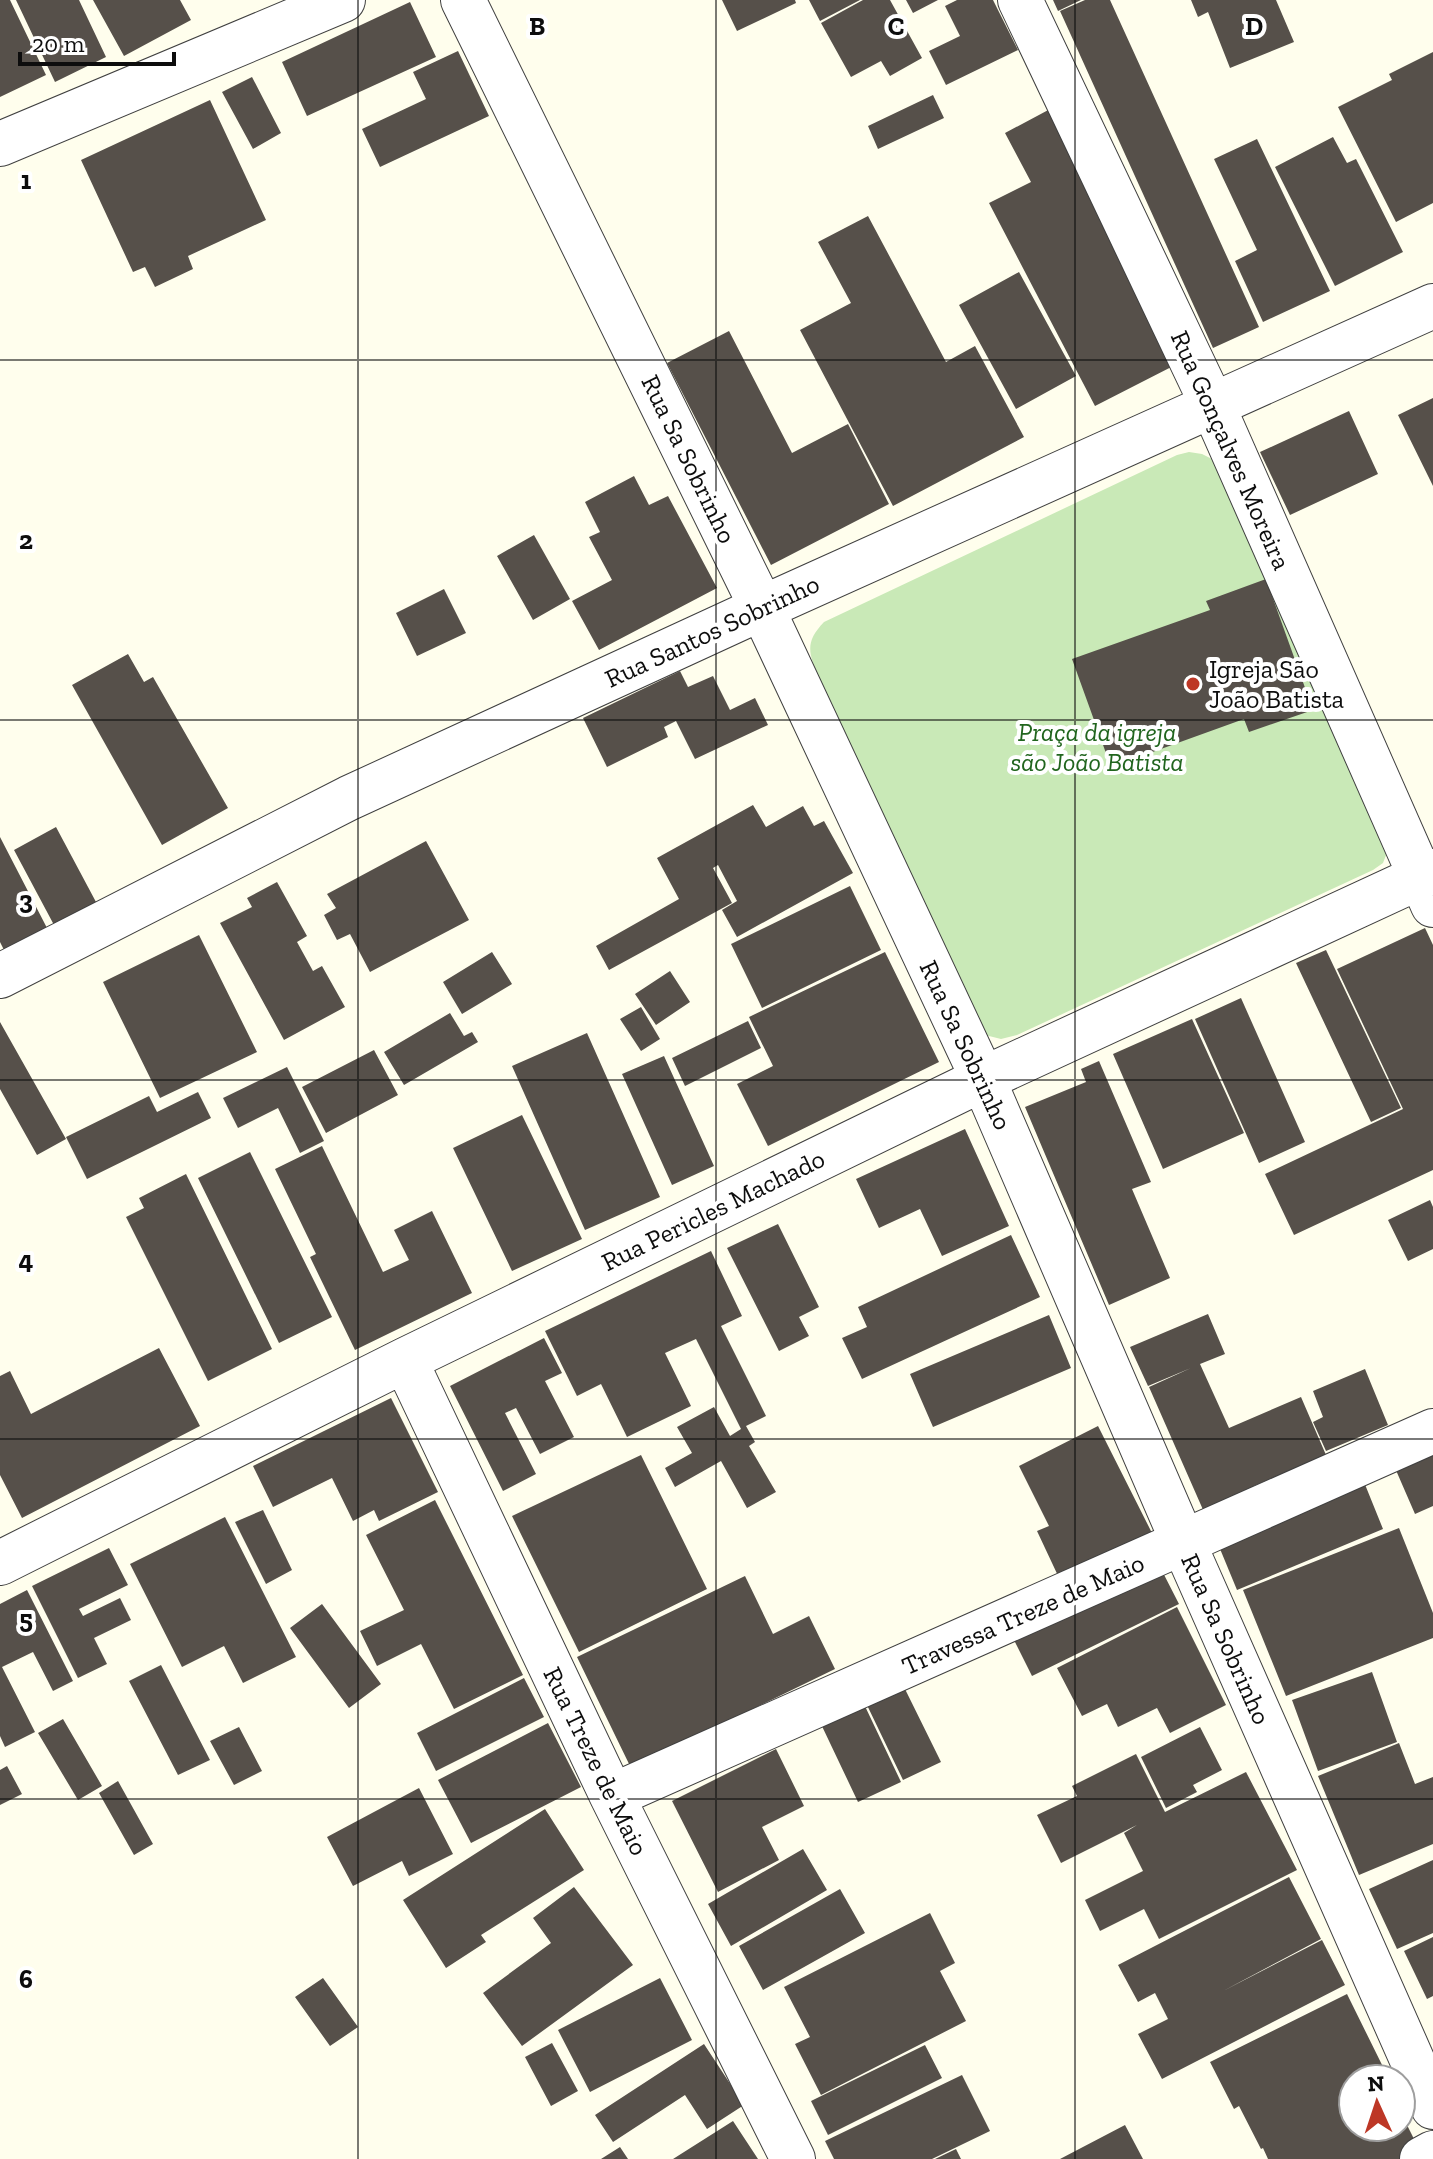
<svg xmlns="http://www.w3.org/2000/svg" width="1433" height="2159" viewBox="0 0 1433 2159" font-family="'Zilla Slab',serif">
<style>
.green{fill:#c9e9b7}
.building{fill:#56504a}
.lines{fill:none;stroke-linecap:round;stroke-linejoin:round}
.minor-casing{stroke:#404040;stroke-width:46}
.minor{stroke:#fff;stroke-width:44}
.grid{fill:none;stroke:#0d0d0d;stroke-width:2;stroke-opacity:0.55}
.poi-dot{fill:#bd3726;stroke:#fff;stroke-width:3}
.labels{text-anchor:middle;stroke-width:8;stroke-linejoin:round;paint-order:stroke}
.street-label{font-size:26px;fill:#0d0d0d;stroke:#fff}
.poi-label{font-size:26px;fill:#0d0d0d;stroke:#fff;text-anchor:start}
.park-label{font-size:26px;font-style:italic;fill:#21651e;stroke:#fff}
.grid-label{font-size:26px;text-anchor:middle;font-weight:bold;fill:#0d0d0d;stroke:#fff;stroke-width:8;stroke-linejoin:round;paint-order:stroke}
</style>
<rect width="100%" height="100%" fill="#fffeed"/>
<path class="green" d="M1189 452 1202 454 1214 460 1388 850 1383 863 1373 870 1017 1035 1001 1039 985 1035 819 679C809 653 804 643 824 622L1177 455Z"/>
<path class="building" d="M0 0H10L46 75 0 97Z
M16 0H79L106 57 55 82Z
M93 0H180L191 20 124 56Z
M722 0H795L796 3 737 31Z
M809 0H860L820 21Z
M863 0H890L922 58 890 76 881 61 851 77 821 23Z
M906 0H938L913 13Z
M957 0H993L1018 50 946 85 929 51 960 36 945 6Z
M1053 0H1081L1058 11Z
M1085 0H1110L1259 327 1213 348 1060 11Z
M1191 0H1276L1294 42 1230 68 1208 12 1198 17Z
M410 2 436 57 307 116 282 62Z
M458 51 489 116 380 167 362 129 426 99 413 72Z
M1433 52V203L1396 222 1338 107 1392 80 1389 74Z
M252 77 281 133 253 149 222 92Z
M933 95 944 118 878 149 868 126Z
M210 100 266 220 188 256 193 269 155 287 145 267 133 272 81 160Z
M1052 108 1183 361 1095 406 989 203 1031 182 1005 133Z
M1333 137 1347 163 1356 159 1403 252 1335 286 1275 167Z
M1257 139 1330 291 1263 322 1235 261 1257 250 1214 159Z
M868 216 946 362 975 346 1024 437 893 506 800 330 851 303 818 242Z
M1019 272 1076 376 1016 409 959 305Z
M729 331 792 453 848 424 889 504 771 565 667 363Z
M1433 398V486L1398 415Z
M1349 411 1378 474 1290 515 1260 452Z
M634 476 649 505 668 496 717 588 599 650 572 601 612 580 589 537 600 532 585 502Z
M534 535 570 599 533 620 497 556Z
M1266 579 1313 710 1249 732 1244 719 1111 767 1072 659 1210 610 1206 601Z
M444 589 466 633 417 656 396 613Z
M128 654 144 682 153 677 228 808 162 845 72 685Z
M680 671 688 687 713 676 730 710 755 698 768 725 695 759 676 721 664 727 668 737 607 767 583 718Z
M753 805 766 827 803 806 814 826 824 821 853 873 737 937 722 910 737 901 718 865 713 868 732 903 609 970 596 946 679 899 657 858Z
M56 827 96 902 54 925 14 850Z
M0 837 47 928 4 950 0 942Z
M426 841 469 920 370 972 350 934 337 940 324 915 336 908 327 894Z
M277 882 307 936 297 942 313 971 322 966 345 1007 284 1040 220 923 252 907 247 898Z
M850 886 881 950 762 1008 731 944Z
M1425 928 1433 945V1170L1294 1235 1265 1174 1403 1109 1337 969Z
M199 935 257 1052 160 1098 103 982Z
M1326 950 1401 1108 1371 1122 1296 963Z
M492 952 512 984 462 1014 443 982Z
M885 952 939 1062 768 1146 737 1084 773 1066 749 1017Z
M670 971 690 1002 656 1025 635 994Z
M1241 998 1305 1142 1259 1163 1195 1019Z
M641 1007 660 1039 641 1051 620 1019Z
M450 1013 464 1036 472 1032 478 1042 404 1085 384 1052Z
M1192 1019 1244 1133 1163 1169 1113 1054Z
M748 1021 761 1048 685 1086 672 1058Z
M0 1022 66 1139 37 1155 0 1089Z
M587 1033 660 1197 585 1230 512 1066Z
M374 1050 398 1095 326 1133 302 1087Z
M664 1056 714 1166 672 1185 622 1074Z
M1099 1061 1151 1182 1132 1189 1170 1278 1109 1305 1025 1107 1086 1082 1081 1069Z
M287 1067 324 1141 300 1153 278 1108 238 1128 223 1098Z
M198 1092 211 1118 87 1179 66 1137 149 1096 157 1112Z
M522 1115 582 1239 512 1271 453 1148Z
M965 1129 1009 1226 942 1256 920 1209 879 1228 856 1179Z
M322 1146 383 1272 409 1260 394 1230 432 1211 472 1293 355 1350 310 1257 316 1254 275 1169Z
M250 1152 332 1317 279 1343 198 1178Z
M186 1174 272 1349 208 1381 126 1217 144 1208 139 1198Z
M1430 1200 1433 1207V1249L1408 1261 1388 1220Z
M778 1224 819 1307 799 1317 809 1336 779 1351 727 1248Z
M1011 1235 1040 1297 862 1379 842 1338 867 1327 858 1307Z
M711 1251 742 1316 721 1326 766 1416 746 1426 755 1442 749 1446 776 1492 747 1508 721 1461 675 1487 665 1468 692 1453 677 1427 714 1407 730 1436 741 1429 696 1339 665 1353 691 1406 627 1437 601 1384 577 1396 545 1331Z
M1208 1314 1225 1354 1200 1364 1229 1428 1301 1397 1326 1455 1254 1486 1256 1490 1204 1512 1149 1387 1191 1368 1148 1386 1130 1347Z
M1049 1315 1071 1368 933 1427 910 1374Z
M544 1338 562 1373 545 1381 574 1437 540 1454 516 1408 505 1413 536 1474 503 1491 450 1386Z
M159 1348 200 1426 22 1518 0 1475V1376L10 1371 31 1414Z
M1365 1369 1388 1425 1326 1451 1313 1422 1323 1417 1313 1391Z
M391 1398 438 1492 379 1521 374 1510 353 1521 332 1478 273 1507 253 1466Z
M1098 1426 1153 1535 1060 1580 1037 1531 1049 1526 1019 1466Z
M1433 1451V1506L1415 1514 1395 1468Z
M641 1455 707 1589 579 1652 512 1516Z
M1364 1482 1383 1529 1237 1590 1218 1544Z
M435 1500 523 1675 454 1709 421 1644 377 1666 360 1631 404 1610 366 1535Z
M263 1510 292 1570 266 1584 235 1522Z
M225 1517 296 1657 243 1683 224 1646 182 1667 130 1564Z
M1399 1528 1433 1613V1638L1286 1696 1243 1590Z
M109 1548 128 1585 79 1609 83 1616 120 1598 131 1620 94 1638 107 1664 78 1678 32 1586Z
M1158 1563 1179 1604 1032 1676 1011 1634Z
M745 1576 773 1634 809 1616 835 1669 631 1768 577 1657Z
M27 1590 73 1681 53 1691 33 1652 2 1667 35 1732 5 1747 0 1736V1604Z
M322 1604 381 1684 349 1708 290 1628Z
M1177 1607 1226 1705 1170 1733 1157 1708 1118 1727 1107 1704 1082 1716 1057 1668Z
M161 1665 210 1760 178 1775 129 1681Z
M1372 1672 1397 1742 1318 1771 1292 1700Z
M524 1678 544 1717 436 1771 417 1733Z
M903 1685 941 1762 903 1780 866 1703Z
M863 1702 901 1782 858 1802 820 1722Z
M63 1719 102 1786 78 1800 38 1733Z
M548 1723 581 1787 471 1843 438 1780Z
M239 1727 262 1771 234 1785 210 1741Z
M1200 1727 1222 1770 1193 1785 1197 1792 1166 1808 1141 1757Z
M1399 1743 1415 1784 1433 1777V1844L1359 1875 1318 1776Z
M776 1749 804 1806 762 1827 779 1860 718 1892 672 1801Z
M1136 1754 1165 1812 1246 1772 1297 1870 1159 1939 1144 1909 1100 1931 1085 1900 1143 1871 1124 1833 1137 1825 1061 1863 1037 1815 1077 1796 1072 1786Z
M7 1766 22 1794 0 1805V1770Z
M118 1781 153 1844 134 1855 99 1793Z
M419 1788 453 1854 409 1876 402 1861 353 1886 327 1837Z
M545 1809 584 1870 481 1935 486 1942 446 1968 403 1900Z
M803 1849 827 1890 731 1946 708 1904Z
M1433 1860V1933L1397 1949 1369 1889Z
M1289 1877 1321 1939 1223 1991 1322 1940 1345 1985 1162 2079 1138 2034 1168 2019 1155 1993 1138 2002 1118 1965Z
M574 1887 633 1965 522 2046 483 1993 551 1943 533 1918Z
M840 1889 865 1933 763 1990 739 1946Z
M930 1913 955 1963 940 1971 966 2021 821 2095 795 2044 810 2037 784 1987Z
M1433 1937V1996L1427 1999 1404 1951Z
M323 1978 358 2027 330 2046 295 1997Z
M660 1978 692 2040 590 2092 558 2030Z
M1347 1994 1389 2079H1353V2127H1401V2113L1419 2149 1400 2159H1268L1263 2148 1261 2149 1239 2106 1234 2109 1210 2062Z
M552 2043 578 2091 551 2106 525 2057Z
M704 2044 744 2105 707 2129 685 2095 613 2142 595 2115Z
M925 2045 942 2078 828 2135 811 2101Z
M962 2075 990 2131 932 2159H834L825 2141Z
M733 2121 758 2159H673Z
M1125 2125 1143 2159H1060Z
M620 2147 628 2159H601Z
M956 2149 961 2159H935Z"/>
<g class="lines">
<defs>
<path id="minor" d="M463 0 762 608 983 1079 1183 1542 1433 2107
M1020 0 1212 404 1433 905
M0 144 343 0
M0 976 349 798 762 608 1433 306
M405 1360 612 1796 793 2159
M0 1563 405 1360 983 1079 1433 871
M612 1796 1433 1431
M1422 2159 1433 2153"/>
</defs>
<use href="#minor" class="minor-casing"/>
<use href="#minor" class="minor"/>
</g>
<path class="grid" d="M358 0V2159M716 0V2159M1075 0V2159M0 360H1433M0 720H1433M0 1080H1433M0 1439H1433M0 1799H1433"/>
<circle class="poi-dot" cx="1193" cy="684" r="8"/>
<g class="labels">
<g class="street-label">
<text transform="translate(1231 450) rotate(66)" y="9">Rua Gonçalves Moreira</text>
<text transform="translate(689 459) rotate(64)" y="9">Rua Sa Sobrinho</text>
<text transform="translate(712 631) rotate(-25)" y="9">Rua Santos Sobrinho</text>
<text transform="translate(966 1045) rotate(65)" y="9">Rua Sa Sobrinho</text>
<text transform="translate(713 1210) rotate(-26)" y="9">Rua Pericles Machado</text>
<text transform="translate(1023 1614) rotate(-24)" y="9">Travessa Treze de Maio</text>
<text transform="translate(1226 1639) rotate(66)" y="9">Rua Sa Sobrinho</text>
<text transform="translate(596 1761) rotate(64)" y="9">Rua Treze de Maio</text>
</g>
<g class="poi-label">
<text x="1209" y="678">Igreja São<tspan x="1209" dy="30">João Batista</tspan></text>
</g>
<g class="park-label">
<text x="1097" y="741">Praça da igreja<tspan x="1097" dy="30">são João Batista</tspan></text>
</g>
</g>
<g class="grid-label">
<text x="537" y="35">B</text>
<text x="896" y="35">C</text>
<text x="1254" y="35">D</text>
<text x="26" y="189">1</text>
<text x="26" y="549">2</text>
<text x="26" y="909">3</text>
<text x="26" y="1269">4</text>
<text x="26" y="1628">5</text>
<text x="26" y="1988">6</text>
</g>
<g transform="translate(1377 2103) rotate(357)"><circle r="38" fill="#ffffff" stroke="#9e9e9e" stroke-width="2"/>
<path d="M0-6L14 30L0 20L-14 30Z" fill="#bd3726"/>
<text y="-12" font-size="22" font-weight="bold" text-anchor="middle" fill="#0d0d0d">N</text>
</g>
<path d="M20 52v12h154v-12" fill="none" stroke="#0d0d0d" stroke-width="4"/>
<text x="32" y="52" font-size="24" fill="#0d0d0d" stroke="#ffffff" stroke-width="6" paint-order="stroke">20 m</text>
</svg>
